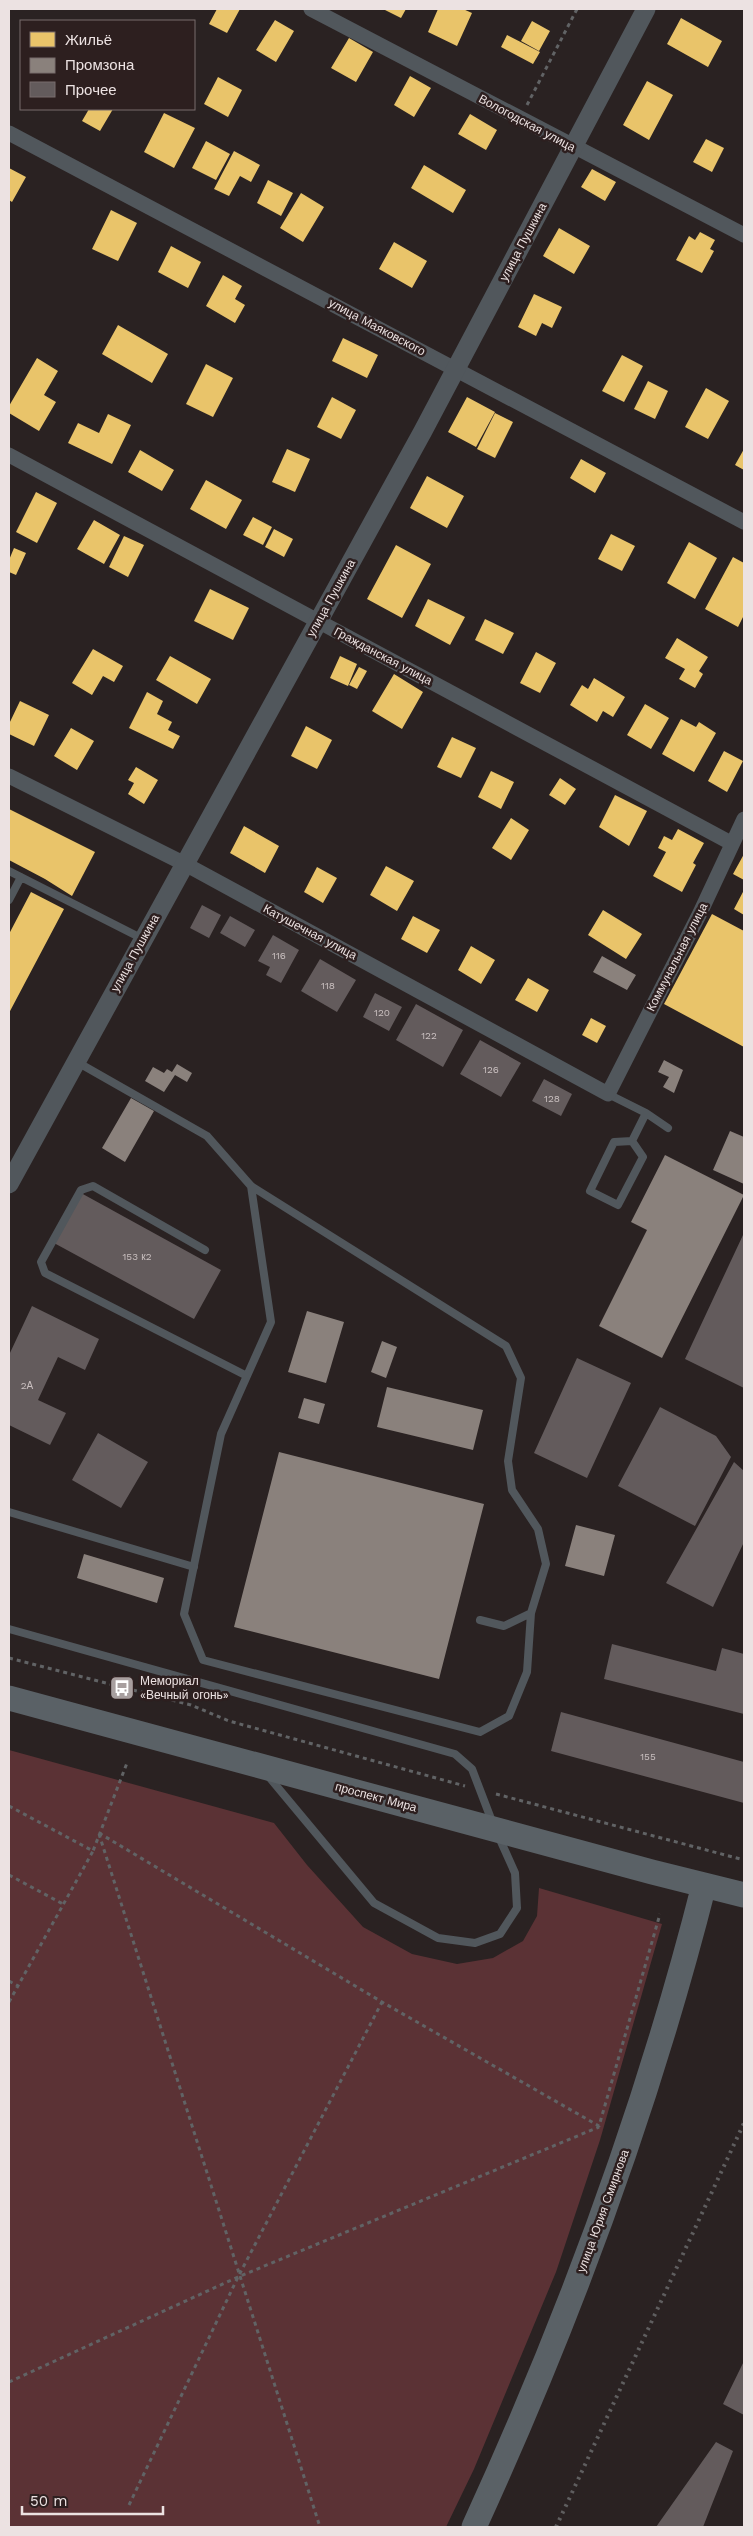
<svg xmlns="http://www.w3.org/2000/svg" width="753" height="2536" viewBox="0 0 753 2536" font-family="'Work Sans',sans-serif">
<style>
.green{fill:#5b3235}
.homes{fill:#e9c46a}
.industry{fill:#8a817c}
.building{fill:#635b5c}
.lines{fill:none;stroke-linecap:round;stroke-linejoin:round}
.path{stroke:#616365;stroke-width:3;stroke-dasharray:4 4;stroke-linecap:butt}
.service{stroke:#51575c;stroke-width:8}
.minor{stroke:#51575c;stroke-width:15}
.tertiary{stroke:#51575c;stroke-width:19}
.primary{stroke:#5a6166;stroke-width:25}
.rail{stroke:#5f5e5f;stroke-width:4;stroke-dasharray:2.5 5;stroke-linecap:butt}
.labels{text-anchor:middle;stroke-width:5;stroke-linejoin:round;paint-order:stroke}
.number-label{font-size:10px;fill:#cac0c0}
.street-label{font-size:12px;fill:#ece2e2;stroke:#2d1f1f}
.poi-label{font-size:12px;fill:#ece2e2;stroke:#2d1f1f;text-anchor:start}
</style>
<rect width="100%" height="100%" fill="#2a2222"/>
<path class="green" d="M9 1750 274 1823 307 1865 363 1927 412 1954 457 1964 493 1958 523 1941 537 1916 539 1888 662 1924 600 2140 556 2272 474 2469 446 2527H9Z"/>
<path class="homes" d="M217 9H240L227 33 209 24Z
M383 9H406L401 18Z
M438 9H463L472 13 457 46 428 32Z
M681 18 722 41 708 67 667 44Z
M275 20 294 31 276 62 256 50Z
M532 21 550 31 539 51 521 41Z
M507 35 540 52 533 64 501 47Z
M349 38 373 52 356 82 331 68Z
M410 76 431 88 414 117 394 105Z
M218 77 242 90 228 117 204 104Z
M647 81 673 95 649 140 623 125Z
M89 109H113L100 131 82 121Z
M164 113 195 128 174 168 144 152Z
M470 114 497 130 486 150 458 134Z
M706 139 724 148 712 172 693 162Z
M206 141 230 154 216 180 192 168Z
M234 151 260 165 251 182 240 176 229 196 214 189Z
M424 165 466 190 453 213 411 188Z
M9 168 26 177 12 202 9 200Z
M592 169 616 182 605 201 581 187Z
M268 180 293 193 281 216 257 203Z
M301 193 324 207 303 242 280 228Z
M111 210 137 223 118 261 92 249Z
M559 228 590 246 574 274 543 256Z
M700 232 715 240 710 249 714 251 702 273 676 260 689 236 695 240Z
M394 242 427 261 412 288 379 269Z
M171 246 201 262 188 288 158 272Z
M223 275 242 286 235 299 245 305 235 323 206 306Z
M534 294 562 307 552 328 542 323 536 336 518 327Z
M118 325 168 354 152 383 102 354Z
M343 338 378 355 367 378 332 361Z
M622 355 643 366 624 402 602 391Z
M37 358 58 371 44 395 56 402 39 431 9 413V406Z
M206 364 233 378 213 417 186 404Z
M648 381 668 391 655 419 634 409Z
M706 388 729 401 708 439 685 427Z
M332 397 356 410 341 439 317 427Z
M467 397 495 412 476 447 448 432Z
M495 413 513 422 495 458 477 449Z
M108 414 131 425 112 464 68 443 78 423 99 433Z
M287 449 310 459 295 492 272 482Z
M744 449V470L735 465Z
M140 450 174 470 162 491 128 472Z
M581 459 606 473 595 493 570 478Z
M427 476 464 496 447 528 410 508Z
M206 480 242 500 226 529 190 509Z
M36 492 57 503 37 543 16 532Z
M253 517 272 527 263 545 243 535Z
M94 520 120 535 104 564 77 549Z
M274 529 293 539 284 557 265 547Z
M611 534 635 546 622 571 598 559Z
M124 536 144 545 128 577 109 567Z
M689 542 717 558 695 599 667 583Z
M396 545 431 564 402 618 367 599Z
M14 548 26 553 16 575 9 572V560Z
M733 557 744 563V615L738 627 705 609Z
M210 589 249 608 233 640 194 621Z
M428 599 465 617 450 645 415 626Z
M485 619 514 633 503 654 475 640Z
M677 638 708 657 699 671 703 674 695 688 679 679 685 669 665 658Z
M93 649 123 666 114 682 103 676 92 695 72 683Z
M536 652 556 663 540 693 520 683Z
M170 656 211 679 197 704 156 680Z
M340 656 357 664 348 686 330 678Z
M359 667 367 671 357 689 349 685Z
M394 674 423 692 402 729 372 711Z
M594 678 625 697 613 717 603 711 597 722 570 705 582 685 588 689Z
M147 692 163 701 157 714 172 722 168 730 180 736 173 749 129 728Z
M20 701 49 715 34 746 9 734V724Z
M645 704 669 718 651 749 627 735Z
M681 719 696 727 699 722 716 733 694 772 662 754Z
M306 726 332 740 317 769 291 756Z
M71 728 94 741 77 770 54 756Z
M452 737 476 748 461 778 437 767Z
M724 751 743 761 727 792 708 781Z
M136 767 158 780 144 804 128 794 134 783 128 780Z
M491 771 514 782 501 809 478 797Z
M560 778 576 789 565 805 549 795Z
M615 795 647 811 629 846 599 827Z
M9 809 95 852 72 896 45 879 9 860Z
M511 818 529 830 511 860 492 848Z
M244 826 279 846 265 873 230 853Z
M678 829 704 843 693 863 696 865 682 892 653 876 666 852 658 848 664 836 672 840Z
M744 854V880L733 874Z
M386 866 414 881 397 911 370 895Z
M317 867 337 878 323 903 304 892Z
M744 890V915L734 909Z
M31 892 64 909 9 1013V934Z
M603 910 642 934 626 959 588 935Z
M712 914 744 931V1047L664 1004Z
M413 916 440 930 427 953 401 939Z
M471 946 495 960 481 984 458 970Z
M528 978 549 990 537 1012 515 1000Z
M591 1018 606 1026 597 1043 582 1035Z"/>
<path class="industry" d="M602 956 636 975 627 990 593 972Z
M664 1060 683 1070 674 1093 663 1087 669 1077 658 1072Z
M177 1064 192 1073 187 1082 175 1075 164 1092 145 1081 153 1067 164 1073 167 1069 172 1072Z
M131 1098 154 1111 125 1162 102 1148Z
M730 1131 744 1137V1184L713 1170Z
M665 1155 744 1195 662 1358 599 1326 647 1230 631 1222Z
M307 1311 344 1322 326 1383 288 1372Z
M382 1341 397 1347 386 1378 371 1372Z
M387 1387 483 1410 473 1450 377 1427Z
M304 1398 325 1404 319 1424 298 1418Z
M279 1452 484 1504 439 1679 234 1627Z
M576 1525 615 1535 604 1576 565 1566Z
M84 1554 164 1578 157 1603 77 1578Z"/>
<path class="building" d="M202 905 221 915 209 938 190 928Z
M230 916 255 930 245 947 220 933Z
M273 935 299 950 281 983 266 975 270 967 258 961Z
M320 959 356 980 337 1012 301 991Z
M375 993 402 1007 389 1031 363 1017Z
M416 1004 463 1030 443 1067 396 1040Z
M480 1040 521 1063 501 1097 460 1074Z
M544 1079 572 1094 561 1116 532 1101Z
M81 1193 221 1270 194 1319 54 1243Z
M743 1235 744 1236V1388L685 1359Z
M32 1306 99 1339 85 1370 58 1357 38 1400 66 1413 50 1445 9 1425V1355Z
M577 1358 631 1383 587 1478 534 1453Z
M660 1407 716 1436 731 1457 695 1526 618 1486Z
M98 1433 148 1462 121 1508 72 1480Z
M734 1462 744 1471V1542L713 1607 666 1583Z
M612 1644 716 1671 722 1648 744 1654V1714L604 1679Z
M561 1712 744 1762V1803L551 1751Z
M744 2361V2415L723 2404Z
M716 2442 733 2451 703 2527H656Z"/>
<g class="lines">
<path class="path" d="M527 105 577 9
M9 1658 191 1705 229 1721 465 1786
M496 1794 744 1860
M9 1806 93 1851 127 1763
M99 1833 382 2002 599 2126 660 1914
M99 1834 320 2527
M9 1875 63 1904
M9 1981 18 1986
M9 2002 93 1851
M9 2382 238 2277 599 2127
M129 2505 238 2277 382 2002"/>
<path class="service" d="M9 871 143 939
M9 900 21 877
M77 1062 207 1136 251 1186 506 1346 521 1378 508 1461 512 1490 538 1529 546 1564 531 1613 504 1626 480 1620
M608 1094 646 1113 668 1128
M632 1141 643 1157 618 1205 590 1191 614 1142 632 1141 646 1113
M251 1186 271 1322 221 1434 184 1614 203 1660 480 1732 509 1716 527 1672 531 1613
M205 1250 93 1186 81 1190 41 1262 45 1273 247 1376
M9 1512 194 1567
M9 1629 455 1754 472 1769 493 1824
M269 1777 374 1903 438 1938 475 1943 500 1934 517 1908 515 1873 498 1835"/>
<path class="minor" d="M311 9 744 235
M9 133 744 522
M9 455 731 843
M9 776 185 864 608 1094 700 913 744 819"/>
<path class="tertiary" d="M9 1184 423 431 646 9"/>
<path class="primary" d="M9 1698 652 1872 744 1895
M474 2527C569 2320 648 2106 704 1885"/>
<path class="rail" d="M556 2527 744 2123"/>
</g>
<defs>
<symbol id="bus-square" viewBox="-11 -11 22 22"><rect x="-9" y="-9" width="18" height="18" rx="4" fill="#a89f9f" stroke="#2d1f1f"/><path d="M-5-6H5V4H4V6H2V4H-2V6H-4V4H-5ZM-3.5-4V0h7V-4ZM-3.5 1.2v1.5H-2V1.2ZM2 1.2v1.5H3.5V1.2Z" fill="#fff"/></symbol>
</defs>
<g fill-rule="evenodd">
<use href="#bus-square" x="108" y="1674" width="28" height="28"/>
</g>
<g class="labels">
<g class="number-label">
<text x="279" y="959">116</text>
<text x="328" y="989">118</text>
<text x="382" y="1016">120</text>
<text x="429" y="1039">122</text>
<text x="491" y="1073">126</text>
<text x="552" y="1102">128</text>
<text x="137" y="1260">153 к2</text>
<text x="27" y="1389">2А</text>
<text x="648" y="1760">155</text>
</g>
<g class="street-label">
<text transform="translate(527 123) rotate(28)" y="4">Вологодская улица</text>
<text transform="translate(523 242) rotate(-62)" y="4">улица Пушкина</text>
<text transform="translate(377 327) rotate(28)" y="4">улица Маяковского</text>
<text transform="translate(331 598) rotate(-61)" y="4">улица Пушкина</text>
<text transform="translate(383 656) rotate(28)" y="4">Гражданская улица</text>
<text transform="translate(310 932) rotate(28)" y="4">Катушечная улица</text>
<text transform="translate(135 953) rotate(-61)" y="4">улица Пушкина</text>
<text transform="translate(677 957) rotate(-63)" y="4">Коммунальная улица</text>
<text transform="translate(376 1797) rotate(15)" y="4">проспект Мира</text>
<text transform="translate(603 2211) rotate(-70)" y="4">улица Юрия Смирнова</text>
</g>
<g class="poi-label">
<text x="140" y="1685">Мемориал<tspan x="140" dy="14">«Вечный огонь»</tspan></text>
</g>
</g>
<rect width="753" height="2536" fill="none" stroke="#ece2e2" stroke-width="20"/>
<rect x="20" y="20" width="175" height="90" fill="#2d1f1f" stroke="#796d6d"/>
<rect x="30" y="32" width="25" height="15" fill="#e9c46a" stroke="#796d6d"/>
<text x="65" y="45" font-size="15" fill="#ece2e2">Жильё</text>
<rect x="30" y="58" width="25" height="15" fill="#8a817c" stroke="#796d6d"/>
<text x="65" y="70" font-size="15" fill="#ece2e2">Промзона</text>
<rect x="30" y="82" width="25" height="15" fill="#635b5c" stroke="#796d6d"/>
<text x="65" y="95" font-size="15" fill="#ece2e2">Прочее</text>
<path d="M22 2506v8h141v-8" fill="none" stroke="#ece2e2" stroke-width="2.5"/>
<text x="30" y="2506" font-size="15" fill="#ece2e2" stroke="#2d1f1f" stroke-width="4" paint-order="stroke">50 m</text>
</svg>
